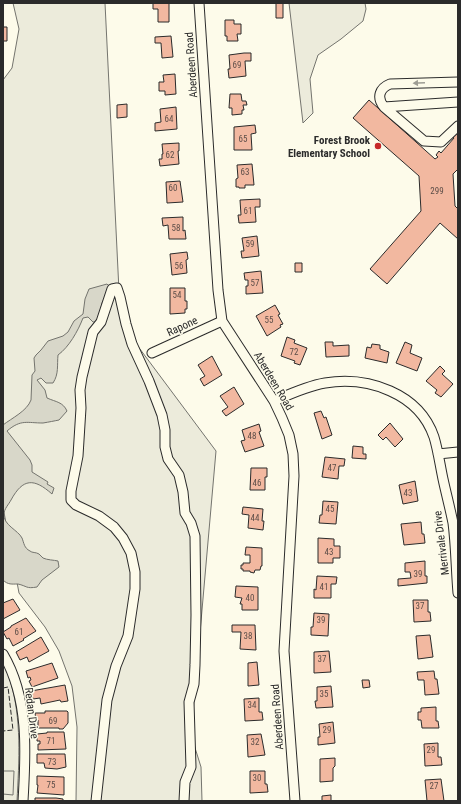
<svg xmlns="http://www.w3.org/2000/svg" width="461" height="804" viewBox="0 0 461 804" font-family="'Roboto Condensed',sans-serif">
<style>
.green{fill:#ecebdb;stroke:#74746e}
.parking{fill:#eceadb;stroke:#74746e}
.water{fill:#d8d7c9;stroke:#74746e}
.building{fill:#f2b8a0;stroke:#2b2b2b}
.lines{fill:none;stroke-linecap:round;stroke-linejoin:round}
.minor-casing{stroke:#2b2b2b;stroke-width:11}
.minor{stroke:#fdfbea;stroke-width:9}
.fence{stroke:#2b2b2b;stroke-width:1;stroke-dasharray:5 2;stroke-linecap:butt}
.oneway{fill:#9e9d94}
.poi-dot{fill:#c62828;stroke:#fdfbea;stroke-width:1.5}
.labels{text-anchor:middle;stroke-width:3;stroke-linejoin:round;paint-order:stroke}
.number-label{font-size:9px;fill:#5d4e48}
.street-label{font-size:11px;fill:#2b2b2b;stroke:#fdfbea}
.poi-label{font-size:11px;font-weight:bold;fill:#2b2b2b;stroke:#fdfbea;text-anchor:end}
</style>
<rect width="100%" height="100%" fill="#fdfbea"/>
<path class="green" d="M13 3H105L119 291 125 329 216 451 191 735 201 767 202 801H76L77 727 72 686 59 651 45 627 19 593 3 507V80L12 68 19 29Z
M289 3H365L366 9 363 21 341 39 318 55 310 79 313 113 303 123Z
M3 663C7 668 8 674 10 680 22 719 19 761 17 801H3Z"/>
<path class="parking" d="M3 771H14L13 795 3 794Z"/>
<path class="water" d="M107 284 110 287 102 303 98 322H93L88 317 83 318C78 331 69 347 58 355 57 365 59 374 53 383H46L41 378 37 380 45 390 47 398C56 402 63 402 67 411L59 420C54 421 49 422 43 423 27 423 21 419 7 431L30 460 32 465V472L48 482 47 484 54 488 52 494C34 478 23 478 11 500 9 504 4 509 4 514 3 525 18 530 22 538 24 543 24 548 30 551 32 553 36 552 39 554 40 555 42 557 43 558 47 560 54 560 58 561L59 567 42 580 37 587C26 589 27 586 18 584 12 584 8 585 3 580V425C12 418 27 411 31 400L32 375 35 371 34 358 36 355 41 350 48 341 63 336 68 332 74 321 83 314 85 299 89 289Z"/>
<path class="building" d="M153 3H169V22H158V9H153Z
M276 3H283V18H276Z
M225 20H234V24H241V34H237L238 41H227V36H225Z
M3 27H7V41H3Z
M171 36 173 57 162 58 161 43H155V37Z
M244 53H251V61H245L246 76 229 78 228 69H230L229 55Z
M175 74 176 94 165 95V91H159V82H164L163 75Z
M230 94H241L242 101H246L247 105H243L244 110H242V114L232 115V108H229Z
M369 100 435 159 438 157 436 155 439 151 441 153 454 138 452 136 456 133H458V169L453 174 455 206 458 209V239L440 223 387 284 370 269 421 211 419 176 353 118Z
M127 104V117L117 118V105Z
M176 107 177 129 155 131V123L161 122 160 109Z
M255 125 256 133 251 134 252 150H234V127Z
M179 143V151H178L179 164 160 166 159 159H162V154H163L162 144Z
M252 164 254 185H245V188H239V187H236V179L238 178 237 165Z
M180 181 183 202 167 203 166 182Z
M260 199V207H255L256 222 239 223 238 215H241L240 200Z
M183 217V231L185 230 186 239H169L168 225 163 226 162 218Z
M257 236 259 256 242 258 241 251H244L242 238Z
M187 252 188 259 186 260 187 273 172 275 170 254Z
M295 263H302V272H295Z
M261 271 263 293 246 294V286H248V280H245L244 273Z
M170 288H185V301H187V309H185V313L170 314Z
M275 305 280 314 278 315 283 324 280 325 281 327 267 336 256 316Z
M287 337 295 340 294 343 307 348 300 365 294 363 295 361 281 356Z
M325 342H333V346L349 345V356L326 357Z
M405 342 412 345 410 353 422 358 417 371 396 363Z
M372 344 380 345V349L389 352 387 363 365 358 367 347 371 348Z
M212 356 222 375 204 386 200 379 205 376 198 365Z
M440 366 445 371 442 374 453 384 441 397 435 393 437 390 426 381Z
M234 387 244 404 226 416 222 411 228 407 220 396Z
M321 411 324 418 326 417 332 435 322 439 314 413Z
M390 423 403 439 395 447 386 437 383 440 378 435Z
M259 424 261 431 259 432 264 446 245 452 241 441 245 440 242 430Z
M353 446 363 447V454H366V459L352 458Z
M325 457 345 459 344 466H339L338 479 322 477Z
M251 468H267V477H265V490H250Z
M415 481 418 501 403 504 399 485Z
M323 501 338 502 336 524 319 523 320 515H322Z
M243 507 263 509 262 521H264L263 530 248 528 249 515 242 514Z
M421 522 422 534H424L425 543 404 545 401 524Z
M318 538 334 539V546H340V558H333V563H318Z
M246 547 262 548V566H261L260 570H255L254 573 250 572V571H243V569H241V565H243V563H250V555H245Z
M425 561V576H427V583L398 586V579L411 578 410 572H405V563Z
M317 576 337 577 336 584H331V598H314V589L316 590Z
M236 586 258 587V610H242V604H240L242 598 235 597Z
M13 599 20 610 3 619V603Z
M413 600H428V612H430L431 621 414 622Z
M314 613 329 614 328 636 311 635V627H313Z
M26 618 36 631 23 639 24 640 13 646 9 638 7 639 3 632 11 627V626Z
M232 625H255L256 650 240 649 241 632H232Z
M430 635 433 657 418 659 416 636Z
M41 637 49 651 29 662 27 657 20 660 16 652Z
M329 651 331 672 314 673V652Z
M257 662 259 685 248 686V663Z
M52 663 58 678 32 687 29 681 31 680 30 677 28 678 26 671Z
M434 671 435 679H437L439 694 425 695 424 680H418L417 672Z
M362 680H369L370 687 363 688Z
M65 685 68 701 61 702 60 700 41 704 40 698 33 699 31 691Z
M331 686 333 707 316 708 315 701H317V687Z
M259 698V712H262L263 720 245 721 244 699Z
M436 707V721H438L439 728H422L421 720H418V712H421V708Z
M45 711H67L68 712V723L63 729H59V728H38V720H36L35 713H45Z
M333 722 335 743 318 745V737H320L319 724Z
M47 732H64L66 749 38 750V744H40V741H37V734L47 733Z
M261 734 265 755 248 757 247 735Z
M438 743V757H441L442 765 425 766 424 744Z
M37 754H65L66 767 57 769 45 768 44 763H37Z
M335 758V766L333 768V781L320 782V759Z
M250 771H265V784H267L268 792 250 793Z
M37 776 64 777V795L37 793 38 785H37Z
M441 779 444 801H427L425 780Z
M331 795V801H322V796Z
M35 798H56L63 799V801H35Z"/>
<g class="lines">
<defs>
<path id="minor" d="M199 3 218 290 222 321 274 401 282 418 289 435 293 454 294 476 284 651 295 801
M458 82 390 84C380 88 376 97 384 107L424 141 441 142 458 126
M384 107 458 102
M152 353 222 321
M274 401C290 394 307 386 325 383 368 376 419 393 434 437 438 450 440 465 443 479 446 493 450 508 453 523 456 546 456 570 458 593
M438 454 458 452
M3 654C29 698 26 752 23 801
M96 801 107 700 116 666 128 636 135 589V572L131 553 123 538 114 527 99 516 76 505 71 500V491L78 456 81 408 80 390 82 377 93 332 101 322 112 289 117 288 120 297 126 324 132 344 149 381 162 415 165 430V447L168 459 179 475 183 492 185 513 191 523 195 536 196 615 195 665 194 684 189 702 191 767 185 782 184 801"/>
</defs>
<use href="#minor" class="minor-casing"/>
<use href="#minor" class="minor"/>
<path class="fence" d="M3 688 8 687 13 730 3 731"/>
</g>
<defs><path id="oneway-solid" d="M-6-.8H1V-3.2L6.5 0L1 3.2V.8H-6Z"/></defs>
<use class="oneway" href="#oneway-solid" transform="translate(419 83) rotate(178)"/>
<circle class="poi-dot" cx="378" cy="146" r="4"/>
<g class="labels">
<g class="number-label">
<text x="237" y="68">69</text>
<text x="169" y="122">64</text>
<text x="243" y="142">65</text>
<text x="170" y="158">62</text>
<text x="245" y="175">63</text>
<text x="173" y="191">60</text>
<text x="437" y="194">299</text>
<text x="248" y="214">61</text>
<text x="176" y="231">58</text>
<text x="250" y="247">59</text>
<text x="179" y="269">56</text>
<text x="255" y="286">57</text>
<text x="177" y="298">54</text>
<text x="269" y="323">55</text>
<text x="294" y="355">72</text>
<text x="252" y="439">48</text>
<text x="332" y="471">47</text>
<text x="257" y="486">46</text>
<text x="408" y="496">43</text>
<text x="330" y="512">45</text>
<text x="255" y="521">44</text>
<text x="329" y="555">43</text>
<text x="418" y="577">39</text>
<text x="324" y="590">41</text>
<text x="250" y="601">40</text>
<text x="420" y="609">37</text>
<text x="321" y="623">39</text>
<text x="19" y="635">61</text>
<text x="248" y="639">38</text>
<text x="322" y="662">37</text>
<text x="324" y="697">35</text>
<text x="252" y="708">34</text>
<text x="53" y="724">69</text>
<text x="327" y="733">29</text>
<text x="51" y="744">71</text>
<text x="255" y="745">32</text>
<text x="431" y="753">29</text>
<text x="52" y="765">73</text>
<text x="257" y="781">30</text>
<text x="51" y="788">75</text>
<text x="434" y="789">27</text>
</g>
<g class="street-label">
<text transform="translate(191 65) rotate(-94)" y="4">Aberdeen Road</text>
<text transform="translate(182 326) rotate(-25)" y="4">Rapone</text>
<text transform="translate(274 381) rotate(59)" y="4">Aberdeen Road</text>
<text transform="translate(441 543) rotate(-97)" y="4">Merrivale Drive</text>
<text transform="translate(32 713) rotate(83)" y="4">Redan Drive</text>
<text transform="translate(277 717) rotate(-94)" y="4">Aberdeen Road</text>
</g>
<g class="poi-label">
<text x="370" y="144">Forest Brook<tspan x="370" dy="13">Elementary School</tspan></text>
</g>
</g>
<rect width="461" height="804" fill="none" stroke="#2b2b2b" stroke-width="8"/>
</svg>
